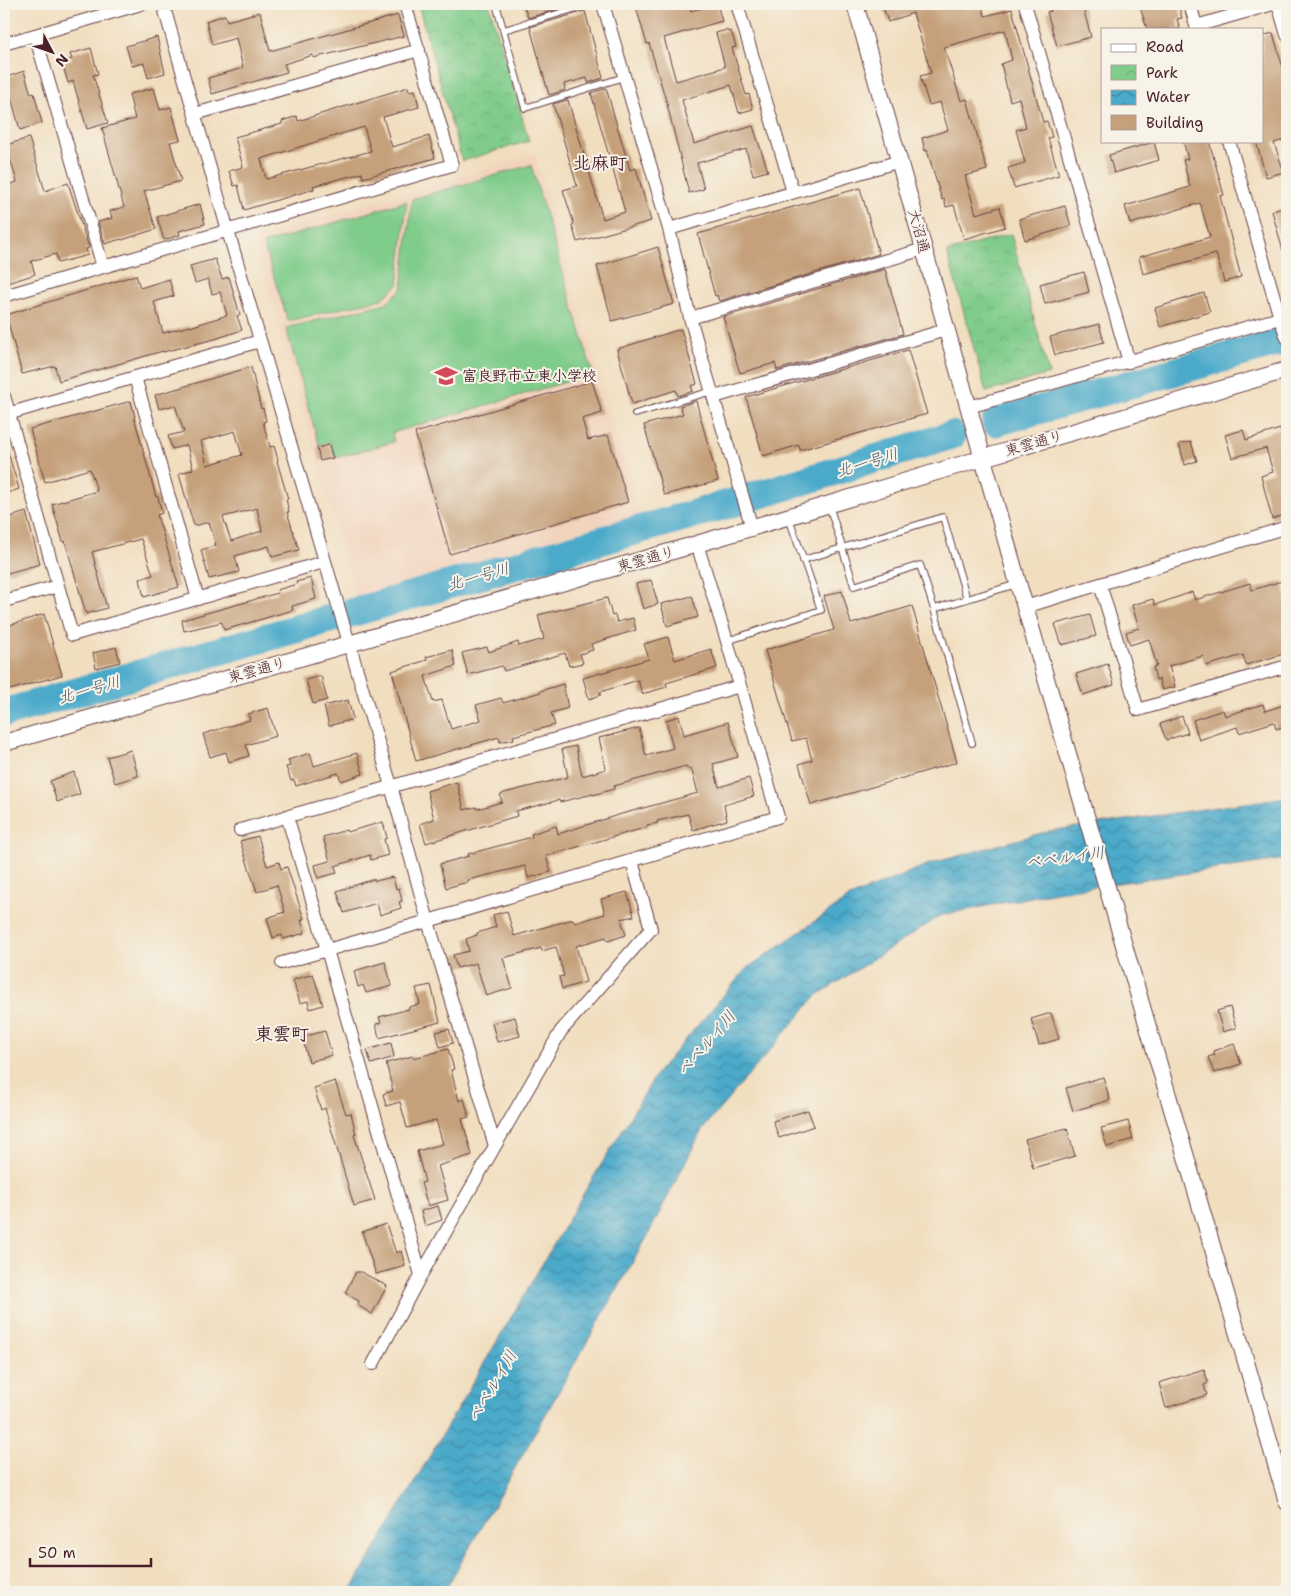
<svg xmlns="http://www.w3.org/2000/svg" width="1291" height="1596" viewBox="0 0 1291 1596" font-family="'Shantell Sans','Klee One',sans-serif">
<style>
.built{fill:#f2d4be}
.grass{fill:#80cc8b;stroke:#65765b}
.park{fill:url(#park-crowns);stroke:#65765b}
.water{fill:url(#water-waves);stroke:#4a647a}
.lines{fill:none;stroke-linecap:round;stroke-linejoin:round}
.river{stroke:#4baaca;stroke-width:29}
.building{fill:#c5a07a;fill-rule:evenodd}
.service-casing{stroke:#633c41;stroke-width:8}
.minor-casing{stroke:#633c41;stroke-width:14}
.tertiary-casing{stroke:#633c41;stroke-width:18}
.service{stroke:#fff;stroke-width:6}
.minor{stroke:#fff;stroke-width:12}
.tertiary{stroke:#fff;stroke-width:16}
.labels{text-anchor:middle;stroke-width:4;stroke-linejoin:round;paint-order:stroke}
.street-label{font-size:15px;fill:#4a1f2b;stroke:#f7f3e8}
.poi-label{font-size:15px;font-weight:bold;fill:#4a1f2b;stroke:#f7f3e8;text-anchor:start}
.water-label{font-size:16px;font-style:italic;fill:#4a576b;stroke:#f7f3e8}
.quarter-label{font-size:18px;font-weight:bold;fill:#4a1f2b;stroke:#f7f3e8}
</style>
<defs>
<pattern id="park-crowns" width="20" height="18" patternUnits="userSpaceOnUse" patternTransform="scale(1.25)"><rect width="20" height="18" fill="#80cc8b"/><path d="M2 6a3 3 0 1 1 6 0M12 15a3 3 0 1 1 6 0" fill="none" stroke="#70af78"/></pattern>
<pattern id="water-waves" width="16" height="10" patternUnits="userSpaceOnUse" patternTransform="scale(1.25)"><rect width="16" height="10" fill="#4baaca"/><path d="M0 5q4-4 8 0t8 0" fill="none" stroke="#408aa4"/></pattern>
</defs>
<rect width="100%" height="100%" fill="#f7f3e8"/>
<filter id="ink" filterUnits="userSpaceOnUse"><feTurbulence type="fractalNoise" baseFrequency=".02" numOctaves="2"/><feDisplacementMap in="SourceGraphic" scale="10" xChannelSelector="R" yChannelSelector="G"/><feConvolveMatrix kernelMatrix="1 2 1 2 8 2 1 2 1" color-interpolation-filters="sRGB"/></filter>
<filter id="wash" filterUnits="userSpaceOnUse"><feTurbulence type="fractalNoise" baseFrequency=".0096" numOctaves="4" result="noise"/><feDisplacementMap in="SourceGraphic" scale="20" xChannelSelector="R" yChannelSelector="G"/><feGaussianBlur stdDeviation="1.12" result="paint"/><feColorMatrix in="noise" values="0 0 0 0 0 0 0 0 0 0 0 0 0 0 0 0 0 1.4 0 .05"/><feComposite in="paint" operator="in"/></filter>
<g filter="url(#wash)">
<rect width="100%" height="100%" fill="#f1debf"/>
<path class="built" d="M535 154 639 515 356 599 254 238Z"/>
<path class="grass" d="M531 165 593 374 392 433 394 442 335 458 330 442 319 445 286 328 386 303 402 289 412 199Z
M407 201 398 285 382 299 288 321 263 244Z"/>
<path class="park" d="M418 4H489L529 141 462 161Z
M1011 234 1049 374 986 392 947 252Z"/>
<path class="water" d="M1287 797V859L1056 892 942 915 816 996 702 1130 646 1239 444 1592H350L585 1191 657 1073 746 969 850 897 929 864 1049 831Z"/>
<g class="lines">
<path class="river" d="M996 422 1287 340
M4 713 732 503 952 435"/>
</g>
<g id="blocks">
<path class="building" d="M523 4H574L528 18Z
M635 4H690L691 11 717 4 722 21 664 38 676 81 725 67 716 33 727 30 728 32 731 31 736 47 732 48 746 95 749 94 753 109 739 113 731 85 682 100 694 144 753 126 768 171 753 175 746 149 697 163 704 189 689 193 667 104 649 43 647 44Z
M882 4H981L985 16 1012 9 1043 122 1047 121 1052 137 1048 138 1059 175 1014 188 1008 168 1025 163 1016 130 1026 127 1019 98 1010 101 1001 64 1012 60 1005 30 944 47 961 101 967 99 987 170 965 176 976 214 1000 207 1005 227 964 239 954 205 946 207 944 199 942 200 927 150 925 151 922 138 948 130 940 102 929 105 920 76 931 73 913 13 888 22Z
M1049 4H1082L1091 37 1057 46 1047 12 1051 11Z
M1139 4H1178L1182 18 1177 19 1180 29H1147Z
M585 11 603 78 588 83 587 78 564 84 565 90 549 95 530 27Z
M260 12 270 51 398 15 404 36 313 58V55L284 64 287 72 212 94 208 78 243 68 236 38 212 45 206 21 225 15 227 21Z
M1273 33 1287 82V139L1274 143 1284 172 1266 177 1256 141H1262V36Z
M157 37 165 73 148 78 144 63 132 66 126 46Z
M91 48 98 74 93 75 108 123 87 129 73 81 68 83 62 62 72 59 70 54Z
M24 71 31 94 34 93 42 123 20 130 11 97 8 98 4 87V78Z
M408 87 409 91 415 90 419 107 383 117 392 147 429 136 435 158 363 178 362 173 313 186 314 189 244 210 238 185 234 186 229 171 243 167 235 137 282 124V121L297 116 298 121ZM364 127 371 151 266 179 261 159Z
M154 88 160 110 171 107 180 140 170 142 181 181 144 191 156 229 122 240 121 239 105 244 98 222 112 218 110 211 124 207 102 128 135 119 129 94Z
M606 88 630 170 636 168 651 221 577 242 572 225 574 224 563 190 577 186 553 104 568 100 603 219 625 212 591 93Z
M29 138 45 191 68 183 89 248 86 249 88 255 58 263 56 254 31 261 35 274 33 275 4 284V186L17 182 6 145Z
M1183 141H1209L1224 195 1220 196 1241 277 1224 282 1216 254 1143 274 1139 257 1210 237 1200 203 1130 224 1125 206 1190 187 1183 160 1188 159Z
M1154 142 1159 160 1114 173 1109 155Z
M860 188 879 254 719 301 717 295 715 296 698 234Z
M200 204 205 224 179 231 180 235 164 240 157 217Z
M1065 206 1071 226 1025 240 1019 219Z
M1287 207V251H1283L1272 211Z
M658 247 674 304 612 321 597 266Z
M215 259 222 279 229 277 240 315 237 316 242 330 215 339 163 352V351L59 381 55 366 22 374 6 315 136 275 140 288 169 279 174 296 154 302 163 333 190 326V327L227 315 220 292 212 294 208 279 195 283 190 266Z
M885 269 903 334 777 370 775 363 740 373 723 317Z
M1084 272 1089 292 1045 304 1040 284Z
M1204 293 1210 312 1160 327 1155 308Z
M1099 324 1104 342 1055 355 1050 337Z
M681 329 697 384 691 386 693 391 678 396 676 390 632 404 617 349Z
M908 350 927 414 800 450 799 445 763 456 746 397Z
M251 367 261 409 263 408 266 421 263 422 270 447 274 446 278 460 277 461 288 499H286L289 512H287L299 550 272 557 269 546 235 556 239 572 209 579 201 550 216 545 209 522 194 526 183 488 179 474 193 469 187 445 172 449 168 436 184 432 175 405 159 409 155 395ZM235 431 242 455 207 465 201 441ZM257 508 262 531 231 541 223 517Z
M592 381 602 413 582 419 588 440 608 435 628 502 450 554 415 433Z
M131 401 135 417H134L156 497H158L162 513 157 515 179 587 144 597 140 579 153 575 141 539 92 552 107 608 86 614 65 541 63 542 52 504 97 491 90 469 45 482 30 429Z
M696 401 718 481 664 495 644 425 683 414 680 406Z
M1280 429 1287 450V514L1272 519 1261 476 1273 472 1266 448 1232 458 1225 435 1243 430 1246 440Z
M1191 442 1197 461 1185 465 1179 444Z
M329 445 333 458 320 461 317 448Z
M4 449H7L19 489 4 494Z
M26 512 40 564 4 574V519Z
M311 578 316 599 292 606 293 610 224 630 222 622 184 631 182 620 278 593 277 590 297 584 296 582Z
M651 580 658 604 643 609 636 584Z
M1282 581 1287 598V653L1246 665 1243 655 1206 666 1203 656 1169 666 1175 687 1162 690 1159 679 1156 680 1153 667 1157 666 1149 639 1130 645 1126 632 1139 628 1132 605 1153 599 1155 605 1192 592 1195 600 1250 583 1252 590Z
M842 591 851 624 912 606 957 762 811 805 799 764 812 760 806 738 792 741 765 650 834 630 824 596Z
M692 596 698 617 667 626 661 604Z
M607 598 612 616 615 615 617 622 633 618 636 630 591 644 593 650 580 654 583 663 569 666 565 653 504 671 502 666 468 675 462 653 487 647 489 652 518 642 519 646 544 639 538 615Z
M44 614 62 675 9 690 4 671V627Z
M1090 615 1096 636 1062 645 1055 624Z
M668 637 675 660 711 649 717 668 666 683 667 687 642 694 638 680 600 692 601 695 589 699 583 678 649 659 644 644Z
M116 647 120 662 96 668 93 653Z
M452 650 456 666 425 676 433 702 442 700 451 729 481 720 476 705 501 698 503 703 541 692 540 691 563 684 568 708 551 713 555 725 513 736 514 739 500 742 499 737 416 761 392 671 427 660 426 657Z
M1108 664 1114 685 1083 695 1076 674Z
M321 676 327 700 313 704 306 680Z
M348 700 353 719 329 726 324 706Z
M1263 704 1265 711 1287 704V725L1276 729 1274 722 1239 733 1237 727 1199 740 1193 720 1223 710 1225 716Z
M268 708 276 736 246 745 249 756 229 762 226 752 210 757 203 734 250 720 248 714Z
M679 716 684 735 728 722 738 757 713 764 719 787 749 778 754 796 724 805 727 820 693 830 688 814 657 821 658 823 647 825 648 827 546 856 551 872 528 878 525 866 468 880V882L446 888 440 864 469 856 468 854 532 837 531 834 556 826 558 834 618 815 698 793 691 768 687 769 686 766 614 786V789L593 795V794L560 802 559 800 516 811 517 816 426 843 420 824 434 819 427 791 457 782 464 810 476 807 477 809 502 802 500 795 504 793 568 777 562 749 576 746 582 776 606 769 599 738 639 728 646 756 673 748 666 720Z
M1182 716 1188 733 1166 740 1160 724Z
M131 750 138 776 115 783 107 757Z
M310 753 314 766 357 753 363 774 341 781 338 773 296 786 294 780 291 781 286 767 290 766 288 760Z
M74 772 80 794 57 802 50 781Z
M383 822 387 838 384 839 388 855 371 860 370 855 335 866 337 873 318 878 315 865 330 861 323 837 346 830 347 832Z
M258 836 267 866 279 862 281 869 287 867 304 919 301 920 305 933 283 939 282 935 273 938 267 918 285 912 277 885 257 892 240 841Z
M393 877 396 889 399 888 402 901 399 902 401 908 380 915 377 903 344 913 337 891 374 879 375 881Z
M627 892 634 916 621 919 626 935 608 941 606 937 576 946 586 982 562 989 559 977 564 976 556 947 542 951 541 948 503 958 512 988 486 996 476 963 457 968 453 955 469 951 466 939 477 935V933L496 927 493 915 507 911 514 936 573 919 575 923 605 914 601 899Z
M385 962 392 986 366 993 363 985 358 987 354 971Z
M313 974 323 1005 310 1009 308 1001 300 1003 293 980Z
M431 985 440 1022 379 1038 376 1024 381 1023 379 1017 409 1009V1007L420 1004 416 988Z
M1230 1007 1236 1028 1223 1032 1217 1011Z
M1051 1013 1059 1039 1039 1045 1031 1019Z
M515 1017 520 1036 497 1042 492 1023Z
M449 1029 453 1043 440 1047 436 1032Z
M325 1031 332 1055 309 1062 302 1037Z
M391 1043 394 1057 371 1064 367 1050Z
M1234 1044 1241 1064 1214 1073 1208 1057 1215 1055 1214 1051Z
M448 1049 454 1069 451 1070 459 1101 464 1099 469 1117 462 1119 472 1155 438 1166 448 1200 428 1206 421 1183 425 1182 417 1151 443 1144 436 1120 407 1128 400 1102 386 1106 383 1094 393 1091 386 1063 413 1056 414 1058Z
M1103 1077 1110 1100 1073 1111 1066 1088Z
M335 1081 346 1114 351 1113 356 1134 354 1135 375 1200 354 1206 325 1108 321 1110 314 1088Z
M808 1110 814 1126 779 1138 773 1121Z
M1128 1121 1133 1139 1107 1147 1101 1128Z
M1067 1128 1075 1156 1033 1168 1025 1139Z
M438 1206 442 1220 425 1226 421 1211Z
M386 1224 396 1253 401 1251 405 1266 376 1274 362 1232Z
M356 1272H361L387 1286 372 1314 357 1305 359 1301 345 1293Z
M1204 1369 1208 1383 1204 1385 1207 1395 1166 1408 1159 1383Z"/>
</g>
</g>
<g filter="url(#ink)">
<use href="#blocks" fill-opacity="0" stroke="#633c41" stroke-width="1"/>
<g class="lines">
<defs>
<path id="service" d="M496 4 525 108 624 77
M504 30 590 4
M635 414 712 391
M829 505 854 586 920 565 934 609 1017 584
M803 560 943 517 967 599
M934 609 972 743
M727 641 821 610 789 518"/>
<path id="minor" d="M163 4 228 231 391 786 428 921 495 1146
M603 4 669 229 690 318 752 528
M737 4 793 192
M1025 4 1129 362
M1190 4 1197 29
M1278 4 1287 35
M1196 26 1273 4
M35 35 103 267
M4 44 141 4
M195 114 419 50
M1229 141 1280 318 1287 338
M669 229 900 161
M4 296 452 165 405 4
M690 318 924 249
M135 377 198 599
M4 396 72 635 324 562
M714 397 946 330
M969 407 1287 316
M4 415 260 341
M1100 584 1138 710 1287 666
M4 601 58 586
M1025 607 1287 527
M287 816 327 950 421 1275
M240 830 740 686
M282 963 428 921 778 817 727 641 697 544
M373 1364 421 1275 561 1031 651 929 632 861"/>
<path id="tertiary" d="M855 4 1018 583 1287 1502
M4 743 697 544 983 458 1287 370"/>
</defs>
<use href="#service" class="service-casing"/>
<use href="#minor" class="minor-casing"/>
<use href="#tertiary" class="tertiary-casing"/>
<use href="#service" class="service"/>
<use href="#minor" class="minor"/>
<use href="#tertiary" class="tertiary"/>
</g>
</g>
<defs>
<symbol id="school-bare" viewBox="-9 -9 18 18"><path d="M0-5L7-2L0 1L-7-2ZM-4 1L0 2.5L4 1V4Q0 6-4 4Z" fill="#d1495b" stroke="#f7f3e8" stroke-width="2.5" paint-order="stroke"/></symbol>
</defs>
<g fill-rule="evenodd">
<use href="#school-bare" x="430" y="360" width="32" height="32"/>
</g>
<g class="labels">
<g class="street-label">
<text transform="translate(919 231) rotate(75)" y="5">大沼通</text>
<text transform="translate(1034 443) rotate(-16)" y="5">東雲通り</text>
<text transform="translate(646 559) rotate(-16)" y="5">東雲通り</text>
<text transform="translate(257 670) rotate(-16)" y="5">東雲通り</text>
</g>
<g class="poi-label">
<text x="462" y="381">富良野市立東小学校</text>
</g>
<g class="water-label">
<text transform="translate(867 462) rotate(-17)" y="6">北一号川</text>
<text transform="translate(478 576) rotate(-16)" y="6">北一号川</text>
<text transform="translate(89 689) rotate(-16)" y="6">北一号川</text>
<text transform="translate(1065 857) rotate(-8)" y="6">ベベルイ川</text>
<text transform="translate(706 1043) rotate(-50)" y="6">ベベルイ川</text>
<text transform="translate(492 1386) rotate(-60)" y="6">ベベルイ川</text>
</g>
<g class="quarter-label">
<text x="600" y="169">北麻町</text>
<text x="282" y="1040">東雲町</text>
</g>
</g>
<rect width="1291" height="1596" fill="none" stroke="#f7f3e8" stroke-width="20"/>
<rect x="1101" y="28" width="162" height="115" fill="#f7f3e8" stroke="#b29e9c"/>
<rect x="1111" y="44" width="25" height="8" fill="#ffffff" stroke="#b29e9c"/>
<text x="1146" y="52" font-size="15" fill="#4a1f2b">Road</text>
<rect x="1111" y="65" width="25" height="15" fill="url(#park-crowns)" stroke="#b29e9c"/>
<text x="1146" y="78" font-size="15" fill="#4a1f2b">Park</text>
<rect x="1111" y="90" width="25" height="15" fill="url(#water-waves)" stroke="#b29e9c"/>
<text x="1146" y="102" font-size="15" fill="#4a1f2b">Water</text>
<rect x="1111" y="115" width="25" height="15" fill="#c5a07a" stroke="#b29e9c"/>
<text x="1146" y="128" font-size="15" fill="#4a1f2b">Building</text>
<g transform="translate(52 52) rotate(131)" stroke="#f7f3e8" stroke-width="4" paint-order="stroke">
<path d="M0-4L9 19L0 12L-9 19Z" fill="#4a1f2b"/>
<text y="-8" font-size="14" font-weight="bold" text-anchor="middle" fill="#4a1f2b">N</text>
</g>
<path d="M30 1558v8h121v-8" fill="none" stroke="#4a1f2b" stroke-width="2.5"/>
<text x="38" y="1558" font-size="15" fill="#4a1f2b" stroke="#f7f3e8" stroke-width="4" paint-order="stroke">50 m</text>
</svg>
